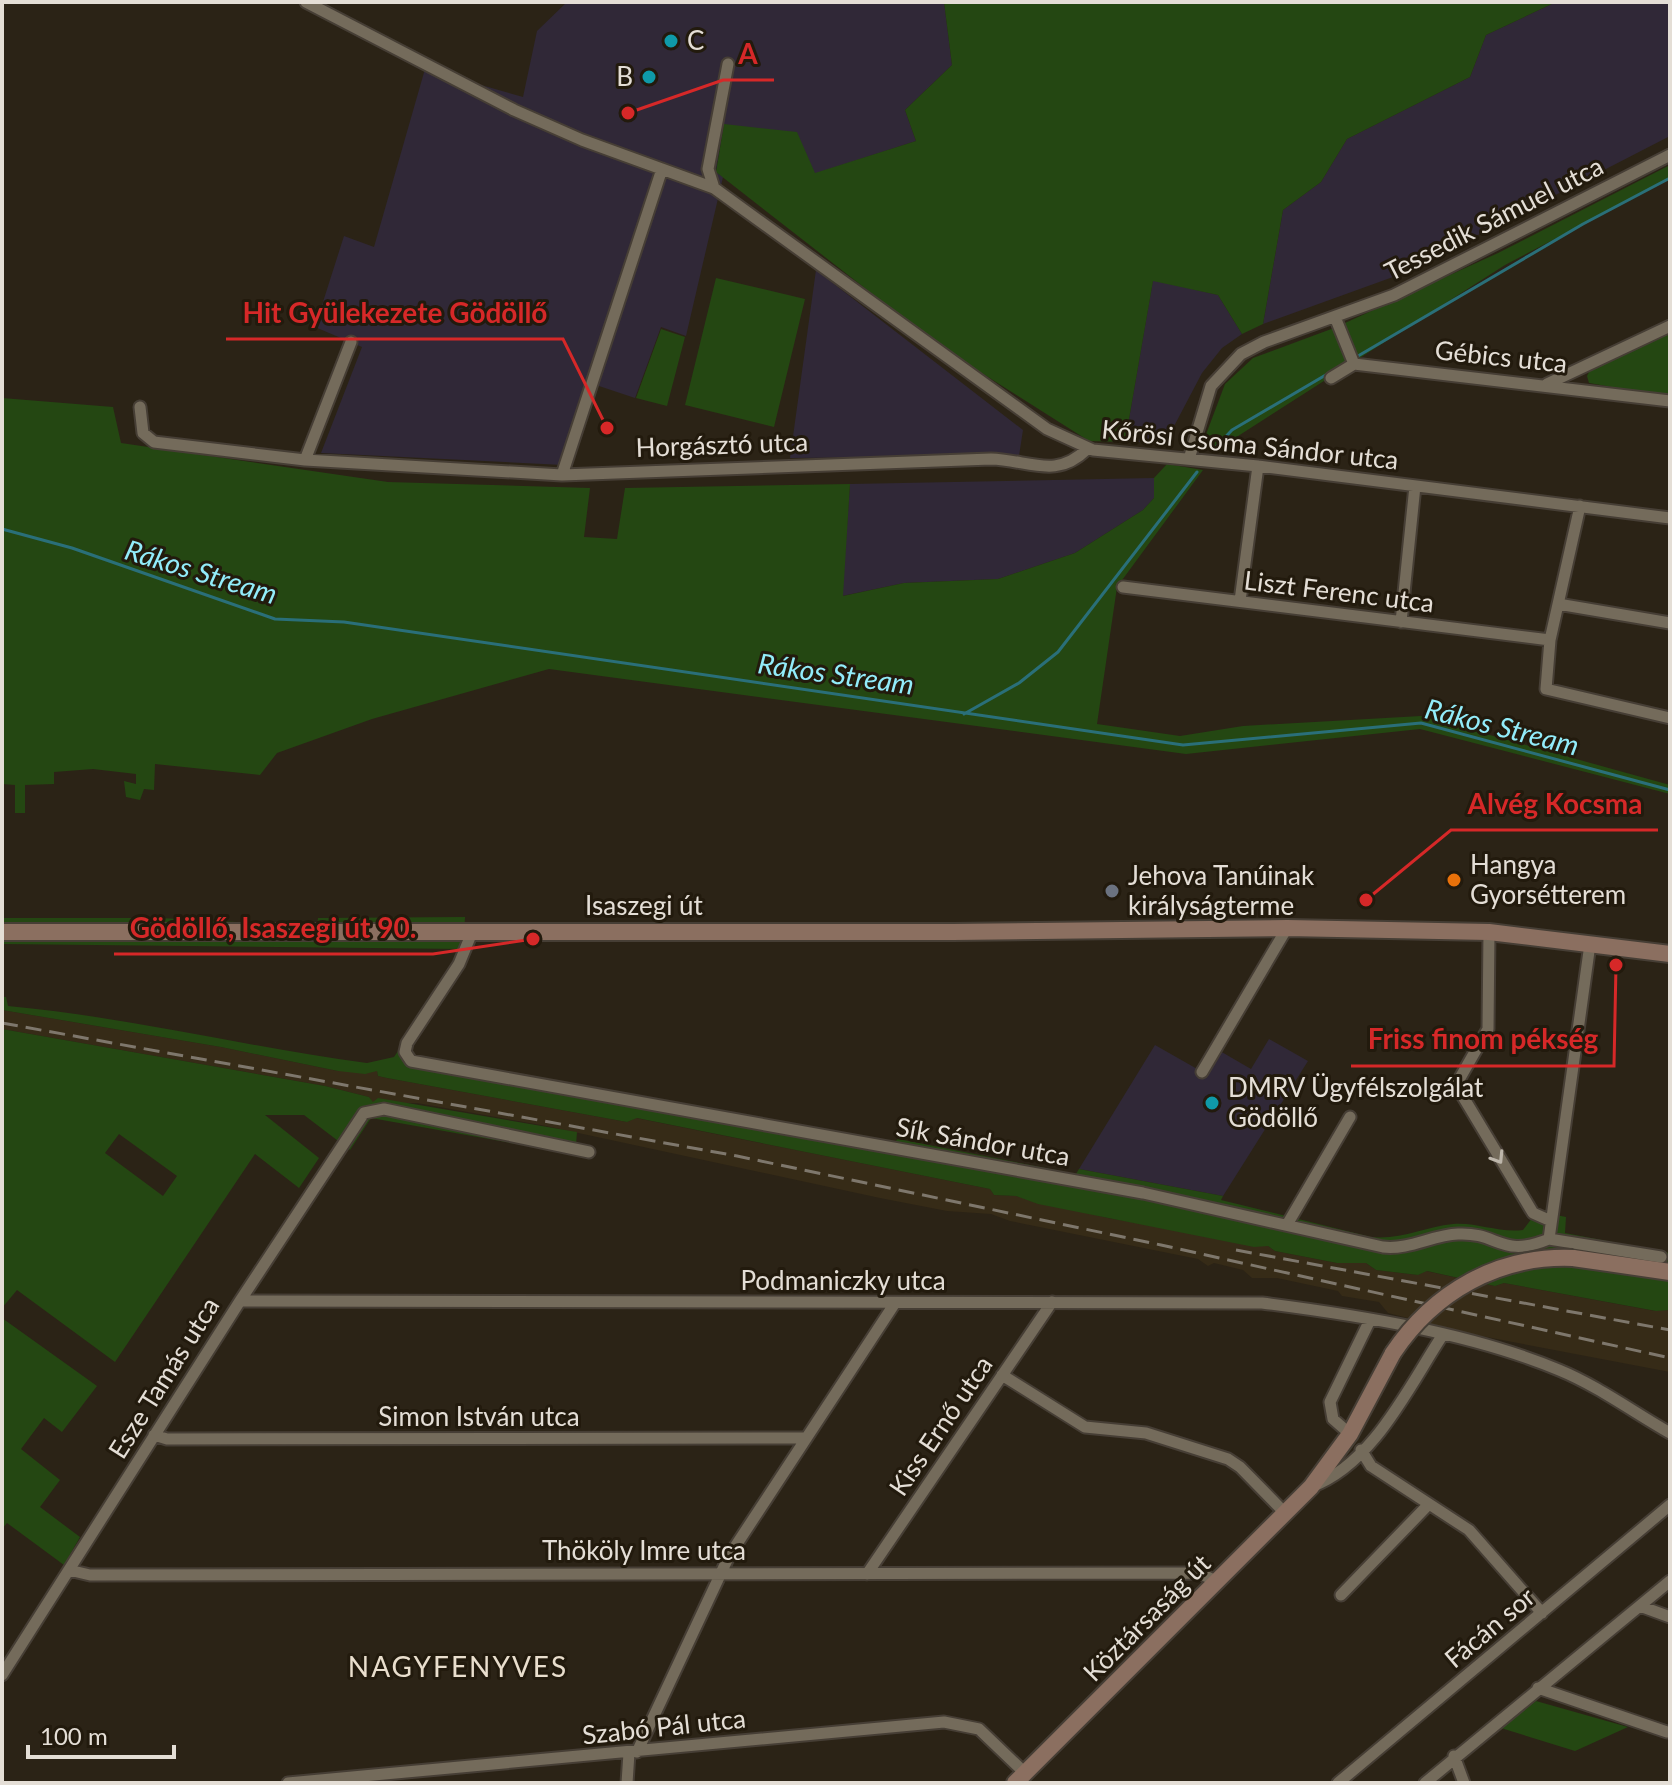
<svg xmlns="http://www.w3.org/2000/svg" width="1672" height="1785" viewBox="0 0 1672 1785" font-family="Lato,sans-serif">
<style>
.built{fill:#362b17}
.industrial{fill:#302837}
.green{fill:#244712;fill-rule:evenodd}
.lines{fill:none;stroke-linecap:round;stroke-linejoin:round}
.stream{stroke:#2a6f79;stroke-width:3}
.minor-casing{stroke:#463e35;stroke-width:15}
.secondary-casing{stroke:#463e35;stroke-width:20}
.minor{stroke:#746b5b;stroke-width:11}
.secondary{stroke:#8b6f60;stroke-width:16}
.rail{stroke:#7e776c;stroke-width:3;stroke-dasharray:16 8;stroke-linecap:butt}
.secondary-bridge-casing{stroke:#463e35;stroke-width:20;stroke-linecap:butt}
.secondary-bridge{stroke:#8b6f60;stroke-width:16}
.oneway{stroke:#bdb6ab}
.culture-dot{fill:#0f9aa8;stroke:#221a0d;stroke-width:3}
.food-dot{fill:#e8710a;stroke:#221a0d;stroke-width:3}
.worship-dot{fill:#6b7280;stroke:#221a0d;stroke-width:3}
.labels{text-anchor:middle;stroke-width:6;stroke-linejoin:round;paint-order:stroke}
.poi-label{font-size:26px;fill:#e4ded6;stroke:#221a0d;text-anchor:start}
.street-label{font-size:26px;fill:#e4ded6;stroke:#221a0d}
.water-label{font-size:28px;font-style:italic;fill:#92ecfa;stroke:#221a0d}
.neighbourhood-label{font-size:28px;letter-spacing:2px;fill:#e9decd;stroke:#221a0d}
.leader{fill:none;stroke:#d62828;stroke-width:3}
.callout-dot{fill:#d62828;stroke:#221a0d;stroke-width:3}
.callout-label{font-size:28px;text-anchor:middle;font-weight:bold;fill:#d62828;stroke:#221a0d;stroke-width:6;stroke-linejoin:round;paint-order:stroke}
</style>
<rect width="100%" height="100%" fill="#2b2316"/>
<path class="built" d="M2 1010 221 1047 338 1071H377L378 1076 387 1078 627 1122 636 1118 990 1189 994 1195 1016 1196 1108 1218 1268 1246 1275 1251 1337 1263H1366L1376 1270 1418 1275 1426 1271 1495 1286 1504 1283 1655 1311 1670 1310V1372L1476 1335 1388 1313 1379 1302 1342 1296 1338 1291 1277 1278H1252L1243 1270 1214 1263 1208 1266 1198 1259 1010 1221 991 1214 947 1211 880 1198 546 1126 417 1103H373L369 1097 325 1086 2 1029Z"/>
<path class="industrial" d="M567 2H944L952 65 905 110 916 141 814 174 724 124 716 171 723 177 686 336 661 327 635 398 596 385 563 465 321 453 362 347 315 327 344 236 374 247 425 69 523 97 537 31Z
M1556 2H1670V136L1404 273 1263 324 1283 210 1321 182 1347 139 1470 77 1486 35Z
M816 270 1023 430 1019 456 790 458Z
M1153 280 1218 295 1242 334 1222 348 1202 373 1172 430 1171 442H1125Z
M1154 478V498L1143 510 1075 553 998 579 904 583 842 596 850 484Z
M1269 1039 1308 1061 1223 1196 1079 1169 1155 1045 1206 1074 1220 1051 1251 1069Z"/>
<path class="green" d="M944 2H1556L1486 35 1470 77 1347 139 1321 182 1283 210 1263 324 1242 334 1218 295 1153 281 1125 442 1089 441 939 346 716 172 724 124 797 132 815 173 916 141 905 110 952 65Z
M1670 165V179L1505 265 1221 447 1202 445 1225 384 1253 358 1334 328 1498 253Z
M716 278 805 299 774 427 685 405Z
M661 329 685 337 667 406 636 398Z
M1670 331V397L1589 383 1587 376 1591 368Z
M2 398 113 407 121 443 388 482 590 488 584 537 617 539 625 488 850 484 843 596 904 583 998 579 1075 553 1143 510 1154 498V478L1167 464 1203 470 1117 587 1097 724 1180 736 1243 726 1421 716 1670 785V794L1420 729 1186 754 549 669 372 719 277 753 260 775 155 764 154 790 144 789 140 800 126 797 124 781 136 784V774L93 769 54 772V784L25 785V813H15V785L2 784Z
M465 917 463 949 2 944V918H160L317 926 318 918Z
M2 997H6L8 1006C129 1017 246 1047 367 1063L394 1057 398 1051 422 1059 893 1143 898 1139 1076 1174 1079 1169 1223 1196 1221 1200 1371 1237C1401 1240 1424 1227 1453 1224 1477 1222 1498 1233 1523 1230L1532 1218 1526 1209 1566 1217 1565 1233 1670 1253V1310L1656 1311 1504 1283 1495 1286 1427 1271 1418 1275 1376 1270 1366 1263H1337L1275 1251 1268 1246 1254 1247 1038 1204 1016 1196 994 1195 990 1189 637 1118 627 1122 387 1078 378 1076 377 1071 365 1074 338 1071 221 1047 2 1010Z
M2 1029 325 1086 369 1097 373 1102 378 1098 577 1132 576 1145 589 1157 371 1118 350 1150 304 1115H265L319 1158 299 1188 255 1154 115 1362 17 1290 2 1308ZM119 1134 177 1176 163 1196 105 1153Z
M2 1318 97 1386 62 1432 44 1418 21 1449 60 1480 40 1507 80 1537 64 1565 7 1523 2 1529Z
M1536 1701 1628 1727 1575 1751 1501 1728Z"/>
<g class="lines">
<path class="stream" d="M1358 356 1583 224 1670 178
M1217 446 1232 430 1341 366
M2 529 72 548 275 619 344 622 1183 745 1421 723 1670 790
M964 714 1019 683 1058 652 1197 472"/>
<defs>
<path id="minor" d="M306 2 514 110 582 140 714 188 1047 429 1093 450 1258 466 1670 518
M714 188 708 169 728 64
M1335 317 1354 364
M1331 378 1354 364 1670 401
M1547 384 1670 326
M140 407 143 433 154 442 305 460 562 475 991 459C1029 460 1056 480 1087 449
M1189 459 1211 386 1241 354 1264 342 1394 295 1670 155
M305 460 351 342
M562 475 662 169
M1580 506 1550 640 1546 689 1670 718
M1123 587 1550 640
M1240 601 1258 466
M1558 604 1670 623
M1401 622 1415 486
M473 930 459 964 407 1043 405 1052 411 1061 1143 1193 1383 1247C1410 1250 1432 1235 1458 1234 1499 1232 1501 1259 1549 1239
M1489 932 1488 1029 1456 1085 1533 1213 1551 1221
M1202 1072 1287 928
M1288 1223 1350 1117
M1549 1239 1590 944
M1549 1239 1661 1257
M240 1301 1262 1303C1357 1315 1471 1333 1559 1370 1598 1386 1633 1412 1670 1433
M1002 1375 1085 1427 1146 1433 1228 1459 1240 1467 1285 1513
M1350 1434 1333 1419 1330 1402 1370 1320
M154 1435 167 1439 805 1438
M1361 1450 1371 1466 1469 1530 1542 1613
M1311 1487C1373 1464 1408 1388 1442 1336
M69 1570 90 1575 1199 1573 1218 1582
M867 1574 1052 1302
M1341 1595 1429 1504
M1640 1606 1670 1617
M2 1675 240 1301 364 1113 384 1109 589 1152
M1538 1688 1667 1732
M637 1752 729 1556 895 1303
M1454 1756 1464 1783
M288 1783 944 1722 979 1729 1025 1773
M627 1783 629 1753
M1338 1783 1670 1505
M1425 1783 1670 1581"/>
<path id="secondary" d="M2 932H953L1287 928 1489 932 1670 954
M1573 1258 1670 1272
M1015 1783 1311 1487 1350 1434 1393 1353"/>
</defs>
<use href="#minor" class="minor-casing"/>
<use href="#secondary" class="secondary-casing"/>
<use href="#minor" class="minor"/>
<use href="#secondary" class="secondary"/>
<path class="rail" d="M2 1023 737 1156 1161 1245 1670 1358
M1236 1250 1670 1330"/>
<defs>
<path id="secondary-bridge" d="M1393 1353C1434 1292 1498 1255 1573 1258"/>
</defs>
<use href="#secondary-bridge" class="secondary-bridge-casing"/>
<use href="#secondary-bridge" class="secondary-bridge"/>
</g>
<defs><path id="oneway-chevron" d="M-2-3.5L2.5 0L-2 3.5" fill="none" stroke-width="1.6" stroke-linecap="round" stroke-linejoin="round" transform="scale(2)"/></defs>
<use class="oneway" href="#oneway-chevron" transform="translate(1498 1158) rotate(58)"/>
<g class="culture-dot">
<circle cx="671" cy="41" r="8"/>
<circle cx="649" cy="77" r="8"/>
<circle cx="1212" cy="1103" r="8"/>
</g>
<circle class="food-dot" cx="1454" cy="880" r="8"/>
<circle class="worship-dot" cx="1112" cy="891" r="8"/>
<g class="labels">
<g class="poi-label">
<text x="687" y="50">C</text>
<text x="633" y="86" text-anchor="end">B</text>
<text x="1470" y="874">Hangya<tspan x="1470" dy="30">Gyorsétterem</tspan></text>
<text x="1128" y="885">Jehova Tanúinak<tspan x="1128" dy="30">királyságterme</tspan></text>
<text x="1228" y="1097">DMRV Ügyfélszolgálat<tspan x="1228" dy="30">Gödöllő</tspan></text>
</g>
<g class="street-label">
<text transform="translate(1494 219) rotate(-27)" y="9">Tessedik Sámuel utca</text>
<text transform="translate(1501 357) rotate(6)" y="9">Gébics utca</text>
<text transform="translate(722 445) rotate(-2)" y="9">Horgásztó utca</text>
<text transform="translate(1250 445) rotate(6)" y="9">Kőrösi Csoma Sándor utca</text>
<text transform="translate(1339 592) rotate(7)" y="9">Liszt Ferenc utca</text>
<text x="644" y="915">Isaszegi út</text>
<text transform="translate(983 1142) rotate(10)" y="9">Sík Sándor utca</text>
<text x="843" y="1290">Podmaniczky utca</text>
<text transform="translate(164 1378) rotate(-58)" y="9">Esze Tamás utca</text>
<text x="479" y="1426">Simon István utca</text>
<text transform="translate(941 1426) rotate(-56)" y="9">Kiss Ernő utca</text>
<text x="644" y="1560">Thököly Imre utca</text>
<text transform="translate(1147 1618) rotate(-45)" y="9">Köztársaság út</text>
<text transform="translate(1490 1628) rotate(-40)" y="9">Fácán sor</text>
<text transform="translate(664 1727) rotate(-6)" y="9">Szabó Pál utca</text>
</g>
<g class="water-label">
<text transform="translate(201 572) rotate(17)" y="10">Rákos Stream</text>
<text transform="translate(836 674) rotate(8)" y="10">Rákos Stream</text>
<text transform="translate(1502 727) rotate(14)" y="10">Rákos Stream</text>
</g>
<g class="neighbourhood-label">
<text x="458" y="1677">NAGYFENYVES</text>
</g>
</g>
<path class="leader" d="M628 113L723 80H774M607 428L563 339H226M1366 900L1451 830H1658M533 939L433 954H114M1616 965L1614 1066H1351"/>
<g class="callout-dot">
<circle cx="628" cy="113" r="8"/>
<circle cx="607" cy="428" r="8"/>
<circle cx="1366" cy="900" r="8"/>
<circle cx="533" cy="939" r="8"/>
<circle cx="1616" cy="965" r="8"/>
</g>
<g class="callout-label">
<text x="748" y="64">A</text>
<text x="395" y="323">Hit Gyülekezete Gödöllő</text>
<text x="1555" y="814">Alvég Kocsma</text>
<text x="273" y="938">Gödöllő, Isaszegi út 90.</text>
<text x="1483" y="1049">Friss finom pékség</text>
</g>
<rect width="1672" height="1785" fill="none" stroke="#e4ded6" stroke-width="8"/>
<path d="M28 1745v12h146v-12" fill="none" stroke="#e4ded6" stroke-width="4"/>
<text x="40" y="1745" font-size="24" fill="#e4ded6" stroke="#221a0d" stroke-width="6" paint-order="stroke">100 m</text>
</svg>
